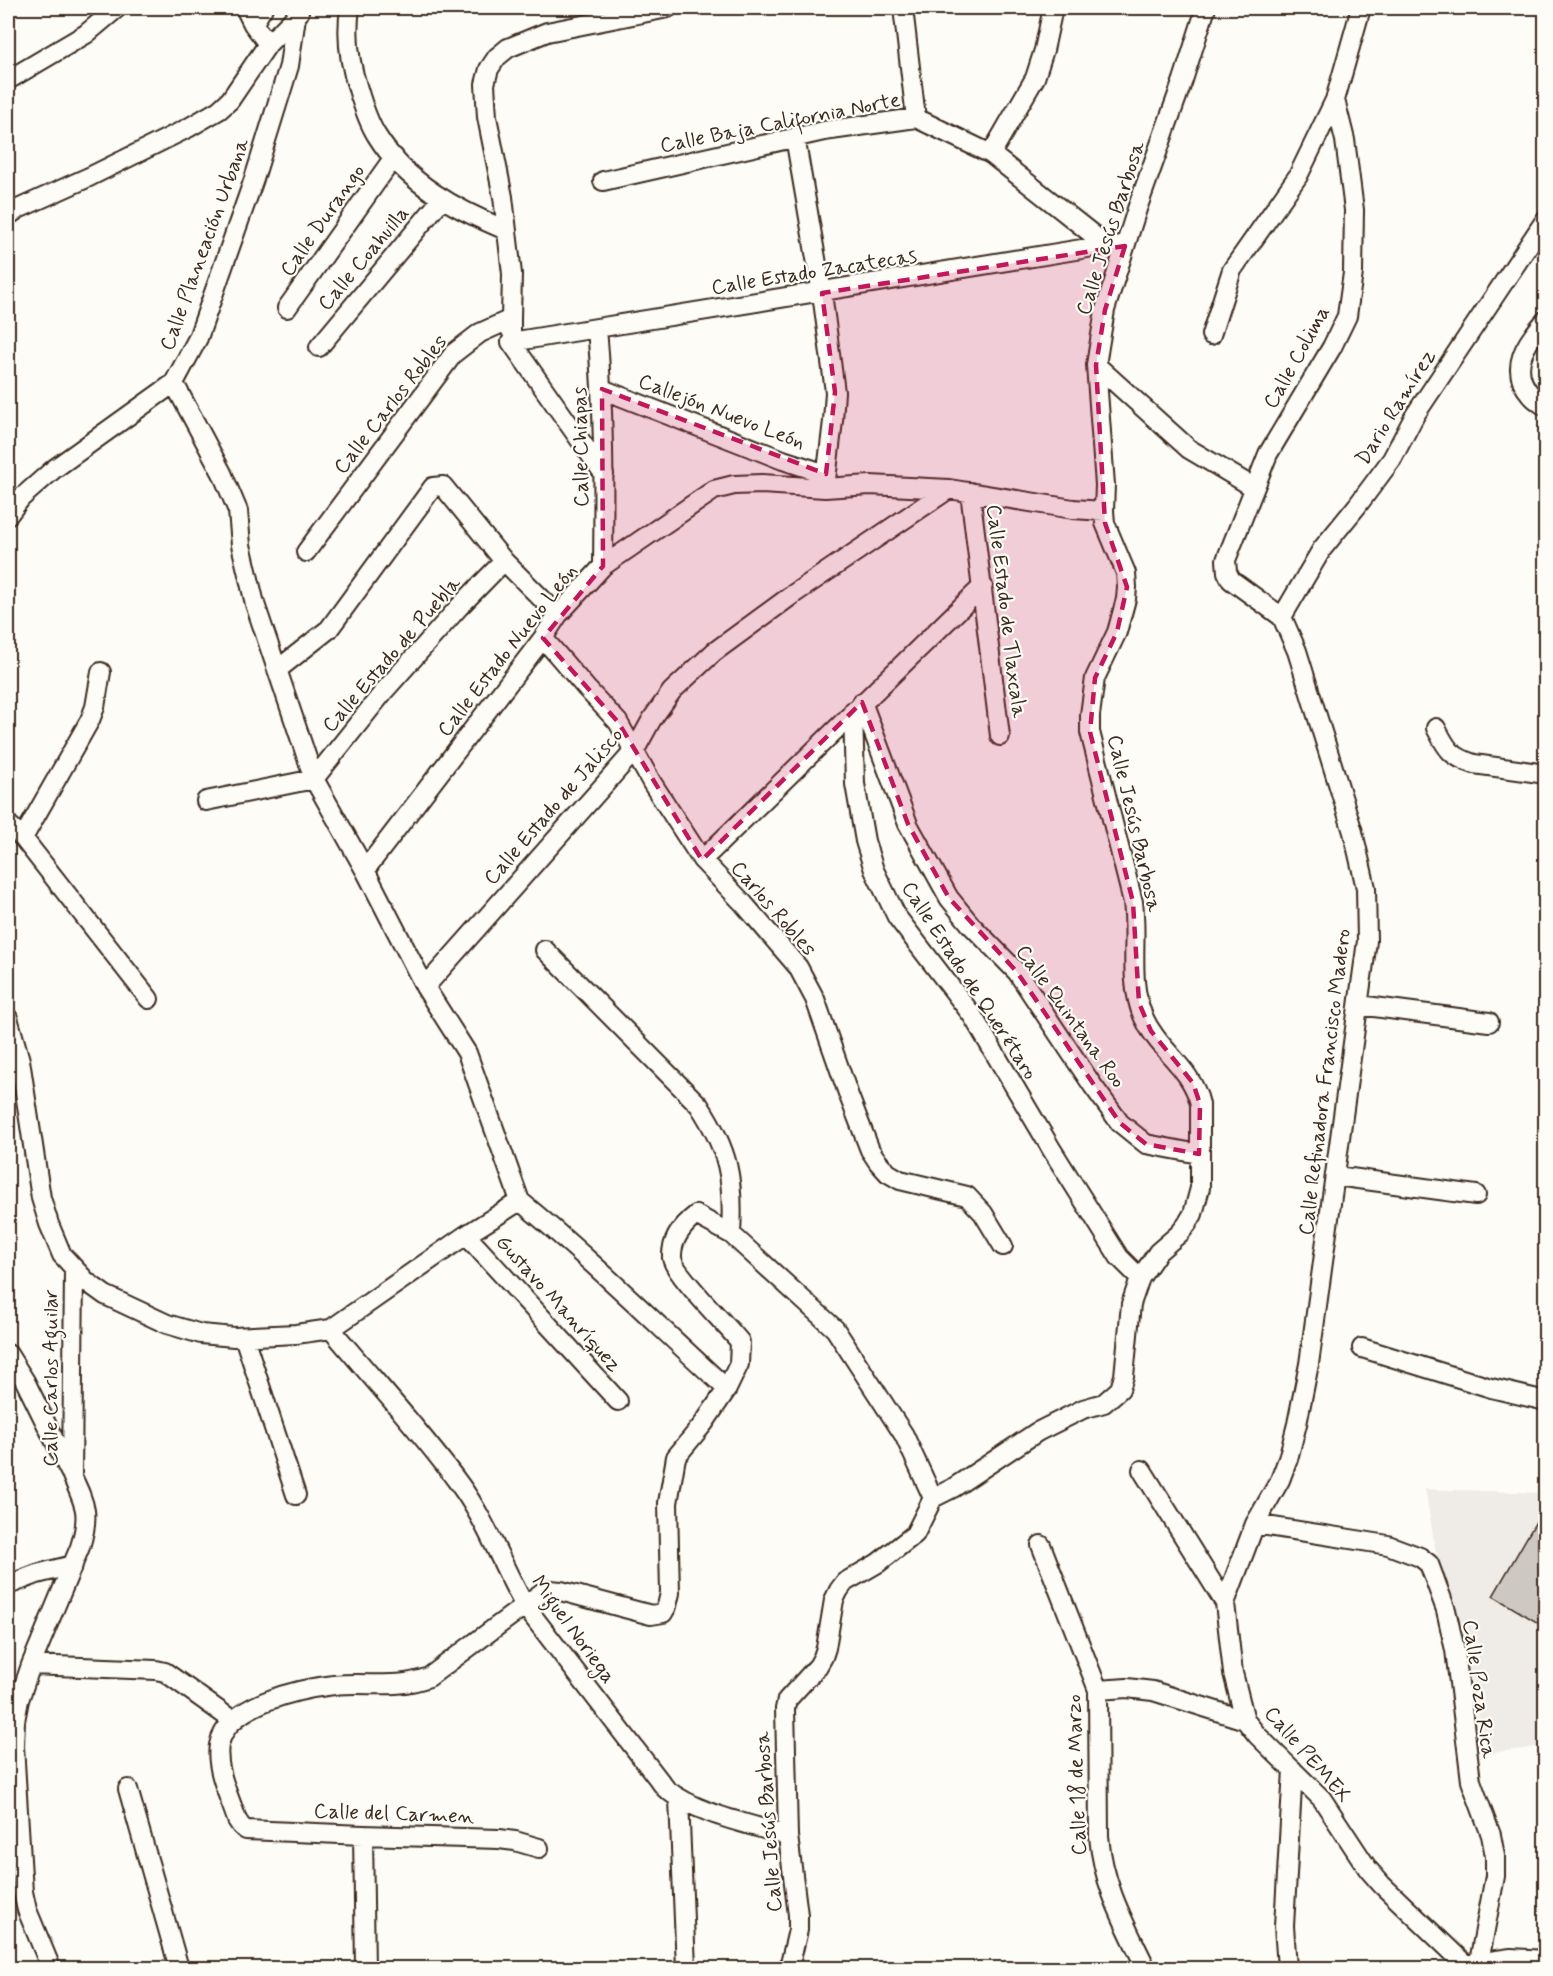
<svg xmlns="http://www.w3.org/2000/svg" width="1553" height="1976" viewBox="0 0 1553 1976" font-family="Mynerve,sans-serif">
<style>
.built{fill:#efece7}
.building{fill:#cdc8c2;stroke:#3b2a1e;stroke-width:1.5}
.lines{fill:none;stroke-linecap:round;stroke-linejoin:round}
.minor-casing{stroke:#3b2a1e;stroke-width:22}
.minor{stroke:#fdfcf7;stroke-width:18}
.marked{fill:#c2185b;fill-opacity:0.2;stroke:#c2185b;stroke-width:4.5;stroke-dasharray:12 8;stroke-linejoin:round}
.labels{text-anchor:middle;stroke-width:4.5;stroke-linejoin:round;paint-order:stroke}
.street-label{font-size:21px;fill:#3b2a1e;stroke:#fdfcf7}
</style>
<rect width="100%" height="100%" fill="#fdfcf7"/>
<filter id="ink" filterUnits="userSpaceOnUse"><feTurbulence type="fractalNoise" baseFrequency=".0167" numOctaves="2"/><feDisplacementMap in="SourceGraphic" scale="12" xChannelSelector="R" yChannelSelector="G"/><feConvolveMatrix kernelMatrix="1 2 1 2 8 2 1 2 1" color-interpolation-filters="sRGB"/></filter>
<g filter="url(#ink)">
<path class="built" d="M1425 1489 1545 1493V1746L1483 1754 1474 1686 1436 1552Z"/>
<path class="building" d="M1545 1506V1627L1493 1596Z"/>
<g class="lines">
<defs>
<path id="minor" d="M245 8 253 24 268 44
M350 8C346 36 349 62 358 89 363 106 368 122 377 136 406 183 457 210 506 230
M903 8 916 118
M253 24 263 8
M8 80 86 34 117 8
M795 137 822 293 835 392 833 421 825 488
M991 154 1035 78 1044 50 1053 8
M603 181 824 131 916 118 991 154 1106 245
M8 216 18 209 89 177 188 128 219 110 230 100 268 44 299 13
M287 308 394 157
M511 319 512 274 503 197 487 117 485 84 489 69 497 57 508 48 547 32 668 8
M1546 320C1527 341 1507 368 1531 395 1535 400 1541 403 1546 407
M597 328C604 408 604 486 603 566
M1211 335 1232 270 1298 176 1335 100 1361 8
M511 342 1106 245 1125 246
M511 342 604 474
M319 347 442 199
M1096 365 1189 449 1253 487
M602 389 783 460 826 474
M970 492 1000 736
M8 515 21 498 54 469 174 383 198 338 254 179 289 66 296 17
M306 552 454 353 480 333 511 319V331
M1282 617 1322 549 1357 506 1392 459 1415 415 1546 219
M543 638 587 689 618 722 652 783 702 860 744 904 798 967 815 999 849 1096 870 1150 878 1162 888 1173 900 1180 967 1196 983 1213 1003 1246
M277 670 329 629 433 487 443 486 504 561 558 615
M862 702 908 824 949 898 971 925 1017 972 1093 1086 1120 1123 1146 1144 1199 1154
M853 711 855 784 865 841 874 870 897 917 972 1015 1052 1150 1119 1257 1140 1278
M1436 728C1447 749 1450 756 1474 764L1546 774
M206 801 314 779 385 690 459 607 504 561
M8 824 23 838 149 999
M23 838 90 720 95 707 101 672
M702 860 983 586
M365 870 543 638 558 615 603 566 714 490 734 485 762 484 825 488 870 485 949 489 1073 509 1104 511
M545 950 699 1105C729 1151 734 1179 731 1234
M425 987 635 750 652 719 672 691 714 652 792 595 949 489
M1359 1005 1489 1022
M8 1018 20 1060 41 1198 49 1224 62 1255 87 1282 105 1295 167 1324 201 1334 234 1337 296 1334 331 1329 466 1235 520 1201 467 1053 425 987 365 870 314 779 255 604 241 545 238 511 222 473 174 383
M1336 1176 1476 1195
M520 1201C592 1260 658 1326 727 1389
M466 1235 618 1401
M331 1329C374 1381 421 1431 460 1485 487 1522 502 1566 525 1606L666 1789C697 1814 750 1824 788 1836
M244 1337 296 1495
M1362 1348 1491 1388 1546 1401
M8 1354 25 1381 70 1472
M1142 1470 1225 1603 1233 1673 1245 1720 1257 1735 1322 1799 1368 1869 1382 1885 1469 1968
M1255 1524 1388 1545 1420 1557 1429 1564 1446 1610 1455 1650 1471 1781 1491 1835 1495 1856V1876L1479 1962
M1041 1545 1098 1690 1099 1836C1103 1886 1125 1924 1146 1968
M8 1585 37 1574 73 1565
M1225 1603 1255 1524 1280 1480 1288 1459 1297 1424 1309 1364 1367 941 1366 888 1353 832 1297 651 1282 617 1231 580 1227 572 1226 560 1268 454 1332 347 1347 316 1353 273 1354 210 1345 140 1335 100
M31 1665 156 1670 165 1672 232 1720
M1098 1690 1127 1688 1153 1691 1245 1720
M128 1789 179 1968
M679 1799 686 1968
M363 1835 365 1968
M539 1848 515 1841 499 1839 363 1835 246 1830 241 1826 237 1820C230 1798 215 1769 219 1745 227 1704 299 1689 334 1685 369 1681 394 1690 429 1677L544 1591 550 1590 561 1591 651 1615 663 1613 667 1606 670 1593 668 1503 676 1457 704 1423 727 1389 739 1364 740 1342C727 1325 674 1274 672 1258 671 1240 682 1226 696 1215L731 1234 835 1329 904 1435 933 1498
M1469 1964 1511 1958 1546 1960
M51 1968 27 1910 23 1892 14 1746 15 1721 19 1700 31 1665 80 1547C90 1515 86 1506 72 1476L74 1270
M789 1968 798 1930V1915L788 1836 785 1709 787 1700 818 1666 823 1657 826 1648 834 1600 839 1590 845 1582 878 1563 915 1534 933 1498 953 1488 1037 1432 1083 1409 1104 1403 1120 1389 1124 1376 1131 1304 1140 1278 1158 1252 1180 1233 1187 1224 1193 1214 1200 1188V1104C1191 1066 1158 1051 1143 1016 1128 981 1138 940 1133 902L1090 732V715L1095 678 1117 632 1126 599 1127 587 1126 573 1105 523 1104 511 1105 485 1096 365 1105 310 1137 209 1183 80 1206 8
M1287 1968 1284 1926 1293 1770"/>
</defs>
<use href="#minor" class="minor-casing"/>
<use href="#minor" class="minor"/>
</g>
</g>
<path class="marked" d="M1125 246 1105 310 1096 365 1105 523 1127 587 1117 632 1095 678 1090 732 1133 902 1139 1003 1151 1031 1193 1083 1200 1104 1199 1154 1146 1144 1120 1123 1017 972 949 898 908 824 862 702 702 860 618 722 543 638 603 566 602 389 826 474 835 392 822 293Z"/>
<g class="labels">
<g class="street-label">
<text transform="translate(780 122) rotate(-11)" y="7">Calle Baja California Norte</text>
<text transform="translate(322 220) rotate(-55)" y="7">Calle Durango</text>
<text transform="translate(1110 228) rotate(-72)" y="7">Calle Jesús Barbosa</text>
<text transform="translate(204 244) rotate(-70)" y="7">Calle Planeación Urbana</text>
<text transform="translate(363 258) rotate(-50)" y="7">Calle Coahuilla</text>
<text transform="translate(814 271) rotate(-9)" y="7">Calle Estado Zacatecas</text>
<text transform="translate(1296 357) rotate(-61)" y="7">Calle Colima</text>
<text transform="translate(390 404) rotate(-52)" y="7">Calle Carlos Robles</text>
<text transform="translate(1395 407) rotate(-58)" y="7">Dario Ramírez</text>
<text transform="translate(722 411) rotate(21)" y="7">Callejón Nuevo León</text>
<text transform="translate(580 447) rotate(-91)" y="7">Calle Chiapas</text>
<text transform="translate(1007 611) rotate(83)" y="7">Calle Estado de Tlaxcala</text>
<text transform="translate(507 650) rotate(-52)" y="7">Calle Estado Nuevo León</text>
<text transform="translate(391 654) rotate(-49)" y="7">Calle Estado de Puebla</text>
<text transform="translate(553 806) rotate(-49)" y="7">Calle Estado de Jalisco</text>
<text transform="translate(1135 823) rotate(77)" y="7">Calle Jesús Barbosa</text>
<text transform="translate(774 908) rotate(49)" y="7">Carlos Robles</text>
<text transform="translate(970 980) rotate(57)" y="7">Calle Estado de Querétaro</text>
<text transform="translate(1071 1016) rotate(54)" y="7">Calle Quintana Roo</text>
<text transform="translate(1324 1082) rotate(-83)" y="7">Calle Refinadora Francisco Madero</text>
<text transform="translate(559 1303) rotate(48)" y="7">Gustavo Manríquez</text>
<text transform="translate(50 1378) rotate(-90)" y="7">Calle Carlos Aguilar</text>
<text transform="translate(574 1629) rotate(54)" y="7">Miguel Noriega</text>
<text transform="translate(1480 1689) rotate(82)" y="7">Calle Poza Rica</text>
<text transform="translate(1308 1754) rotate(49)" y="7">Calle PEMEX</text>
<text transform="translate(1076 1775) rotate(-92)" y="7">Calle 18 de Marzo</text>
<text transform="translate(394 1813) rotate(2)" y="7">Calle del Carmen</text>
<text transform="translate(768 1822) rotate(-94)" y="7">Calle Jesús Barbosa</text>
</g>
</g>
<rect width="1553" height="1976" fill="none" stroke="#fdfcf7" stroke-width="30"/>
<rect x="15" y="15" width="1523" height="1946" fill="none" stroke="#3b2a1e" stroke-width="2" filter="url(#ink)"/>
</svg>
